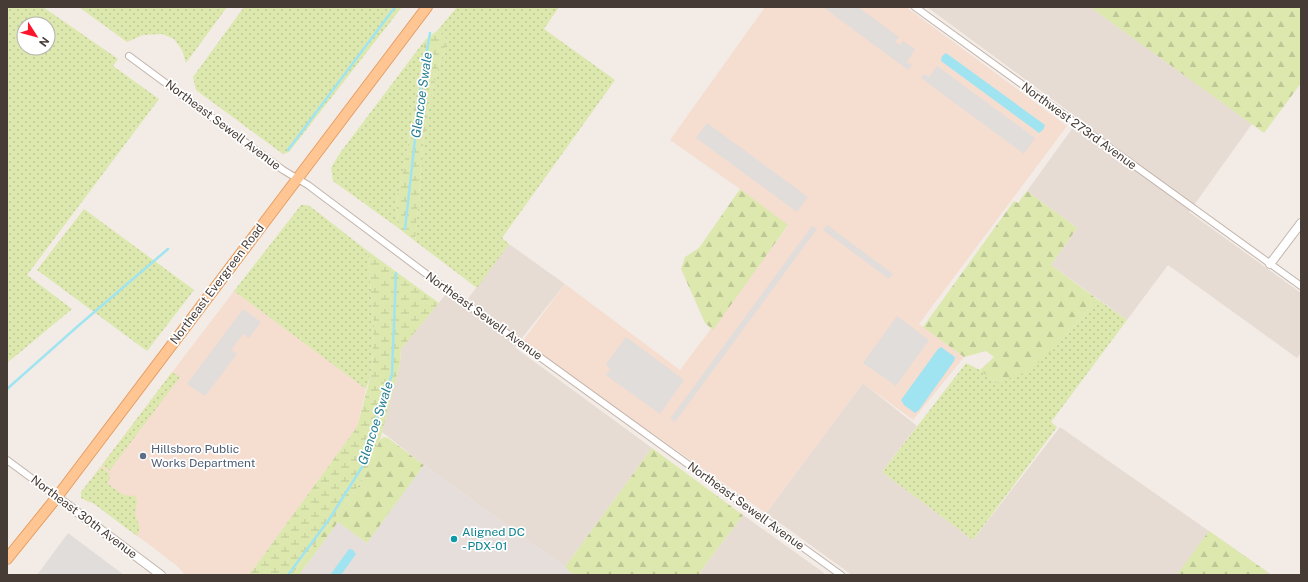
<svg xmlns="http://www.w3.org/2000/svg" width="1308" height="582" viewBox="0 0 1308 582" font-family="'Public Sans',sans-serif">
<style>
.residential{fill:#e7dcd4}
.commercial{fill:#f5ddd0}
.industrial{fill:#e5dedb}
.grass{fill:url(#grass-dots);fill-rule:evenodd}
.forest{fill:url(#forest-firs)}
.wetland{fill:url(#wetland-marsh)}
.parking{fill:#e1dddb}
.water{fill:#a1e4f1}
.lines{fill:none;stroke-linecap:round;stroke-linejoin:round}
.stream{stroke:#a1e4f1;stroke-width:2.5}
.minor-casing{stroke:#c2b4ab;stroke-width:8}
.tertiary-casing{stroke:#c2b4ab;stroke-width:10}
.primary-casing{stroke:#e59d62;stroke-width:12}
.minor{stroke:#fff;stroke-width:6}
.tertiary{stroke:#fff;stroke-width:8}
.primary{stroke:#ffc693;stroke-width:10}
.service-dot{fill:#5c6f8a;stroke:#fff;stroke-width:1.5}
.culture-dot{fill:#0f9aa8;stroke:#fff;stroke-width:1.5}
.labels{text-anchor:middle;stroke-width:3.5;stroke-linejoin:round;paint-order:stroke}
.street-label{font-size:12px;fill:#463b35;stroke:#fff}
.service-label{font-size:12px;fill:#4e5e75;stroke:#fff;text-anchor:start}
.culture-label{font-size:12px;fill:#0d838f;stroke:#fff;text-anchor:start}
.water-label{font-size:13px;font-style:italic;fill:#277f93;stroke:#fff}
</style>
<defs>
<pattern id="grass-dots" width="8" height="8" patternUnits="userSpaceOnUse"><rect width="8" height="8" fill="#dce8ae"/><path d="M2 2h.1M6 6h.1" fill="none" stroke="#bec896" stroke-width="1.8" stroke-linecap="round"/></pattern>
<pattern id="forest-firs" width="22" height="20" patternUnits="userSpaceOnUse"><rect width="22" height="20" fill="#dce8ae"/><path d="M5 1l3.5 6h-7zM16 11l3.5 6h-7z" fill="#bec896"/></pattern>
<pattern id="wetland-marsh" width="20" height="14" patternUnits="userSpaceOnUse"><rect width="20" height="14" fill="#dce8ae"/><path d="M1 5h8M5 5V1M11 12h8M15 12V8" fill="none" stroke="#bec896"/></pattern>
</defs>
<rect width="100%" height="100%" fill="#f3ece6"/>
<path class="residential" d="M927 7H1090L1252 124 1189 212 1301 293V353L1297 358 1168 265 1127 320 1051 265 1077 228 1027 191 1079 119Z
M509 244 565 284 522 338 515 347 517 349 652 448 565 567 424 465 382 432 400 364 401 349 446 294 509 340 514 334 467 300Z
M863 383 917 426 882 472 973 540 1060 427 1272 575H852L766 513Z
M743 515 824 573 823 575H698Z"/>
<path class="commercial" d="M765 7H906L1067 126 919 324 964 357 913 420 863 383 766 513 522 342 565 284 680 370 788 226 740 189 670 140Z
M234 291 366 389 357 427 249 575H185L177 566 151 546 93 503 87 501 81 498V492Z"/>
<path class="industrial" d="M424 465 565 567 573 575H299L338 522 367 543Z"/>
<path class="grass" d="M7 7H43L118 59 113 66 159 99 27 275 72 309 7 363ZM24 24H48V48H24Z
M79 7H227L186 63 182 50 174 39 162 34 143 35 127 42Z
M244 7H402L289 152 283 154 196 90 193 77Z
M457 7H559L544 29 615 80 502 238 509 244 477 288 415 241 424 137 434 83 447 40 438 30Z
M425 40 410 134 396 205 398 220 397 227 333 181 331 168 340 153Z
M301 205H307L311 207 365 249 368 256 374 327 372 371 366 389 234 291Z
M84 209 194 290 147 351 37 270Z
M1097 299 1127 320 1051 422 1057 427 973 540 882 472 966 363 980 370 996 383 1055 348Z
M172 372 180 377 109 471 102 465Z
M101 467 110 474 108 476 110 478 107 483 123 495 135 496 137 500 135 515 140 527 137 536 93 503 87 501 81 498V492Z"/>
<path class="forest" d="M1090 7H1301V83L1264 133Z
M740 189 788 225 713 330 705 323 681 269 685 257 699 248Z
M1027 191 1077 228 1051 265 1097 299 1055 348 1029 371 996 383 980 370 994 357 986 351 964 357 923 327 1014 201 1018 203Z
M384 437 388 438 424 465 367 543 338 522 299 575H292L362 481 380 440Z
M652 448 743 515 698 575H573L565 567Z
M1209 531 1266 571 1268 575H1177Z"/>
<path class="wetland" d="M438 30 447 40 434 83 424 137 415 241 397 227 398 220 396 205 410 134 425 40Z
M365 249 439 303 401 349 400 364 380 440 362 481 292 575H249L357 427 372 371 374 327 368 256Z"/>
<path class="parking" d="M823 7H858L899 37 895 42 900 45 903 41 915 49 907 62 912 65 908 70Z
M937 66 1035 138 1024 154 921 78 924 74 929 77Z
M707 123 808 197 797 212 696 138Z
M827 225 893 274 889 279 823 230Z
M812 226 817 229 675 422 670 419Z
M243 309 261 322 249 338 243 334 231 350 237 354 205 396 187 384Z
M897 316 929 340 896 386 863 363Z
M626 337 684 380 660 414 606 375 610 369 606 364Z
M68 533 124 575H37Z"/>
<path class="water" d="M946 53 1045 125 1043 130 1039 133 941 61 942 56Z
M941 347 955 357 954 361 919 410 915 413 904 405 901 400 938 349Z
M349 549 353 550 356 554 341 575H330Z"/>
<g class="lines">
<path class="stream" d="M288 150 395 7
M405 229 421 86 430 33
M7 389 78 326 168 249
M288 575 330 518 362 467 392 374 396 273"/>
<defs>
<path id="minor" d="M915 7 1301 286
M129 56 283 170 308 185 461 300 841 575
M7 460 57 497"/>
<path id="tertiary" d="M1270 264 1301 223
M57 497 161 575"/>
<path id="primary" d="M7 559 57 497 427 7"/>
</defs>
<use href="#minor" class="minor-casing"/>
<use href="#tertiary" class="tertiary-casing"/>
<use href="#primary" class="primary-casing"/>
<use href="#minor" class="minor"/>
<use href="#tertiary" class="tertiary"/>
<use href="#primary" class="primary"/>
</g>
<circle class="service-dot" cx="143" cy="456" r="4"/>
<circle class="culture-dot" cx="454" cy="539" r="4"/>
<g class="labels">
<g class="street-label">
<text transform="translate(223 125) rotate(37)" y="4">Northeast Sewell Avenue</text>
<text transform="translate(1079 126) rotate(36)" y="4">Northwest 273rd Avenue</text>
<text transform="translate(217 284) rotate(-53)" y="4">Northeast Evergreen Road</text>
<text transform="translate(484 316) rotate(36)" y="4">Northeast Sewell Avenue</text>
<text transform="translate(746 506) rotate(36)" y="4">Northeast Sewell Avenue</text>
<text transform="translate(84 517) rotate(37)" y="4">Northeast 30th Avenue</text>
</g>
<g class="service-label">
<text x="151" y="453">Hillsboro Public<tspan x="151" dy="14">Works Department</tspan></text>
</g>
<g class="culture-label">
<text x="462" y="536">Aligned DC<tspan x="462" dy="14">- PDX-01</tspan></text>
</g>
<g class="water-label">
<text transform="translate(421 95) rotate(-82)" y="5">Glencoe Swale</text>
<text transform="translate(375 423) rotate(-72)" y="5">Glencoe Swale</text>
</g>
</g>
<rect width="1308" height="582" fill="none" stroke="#463b35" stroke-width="16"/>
<g transform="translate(36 36) rotate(126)"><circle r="19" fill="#ffffff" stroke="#b5b1ae"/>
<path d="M0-3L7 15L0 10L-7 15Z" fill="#fc142a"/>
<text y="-6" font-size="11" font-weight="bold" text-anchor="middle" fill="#463b35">N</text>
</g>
</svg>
